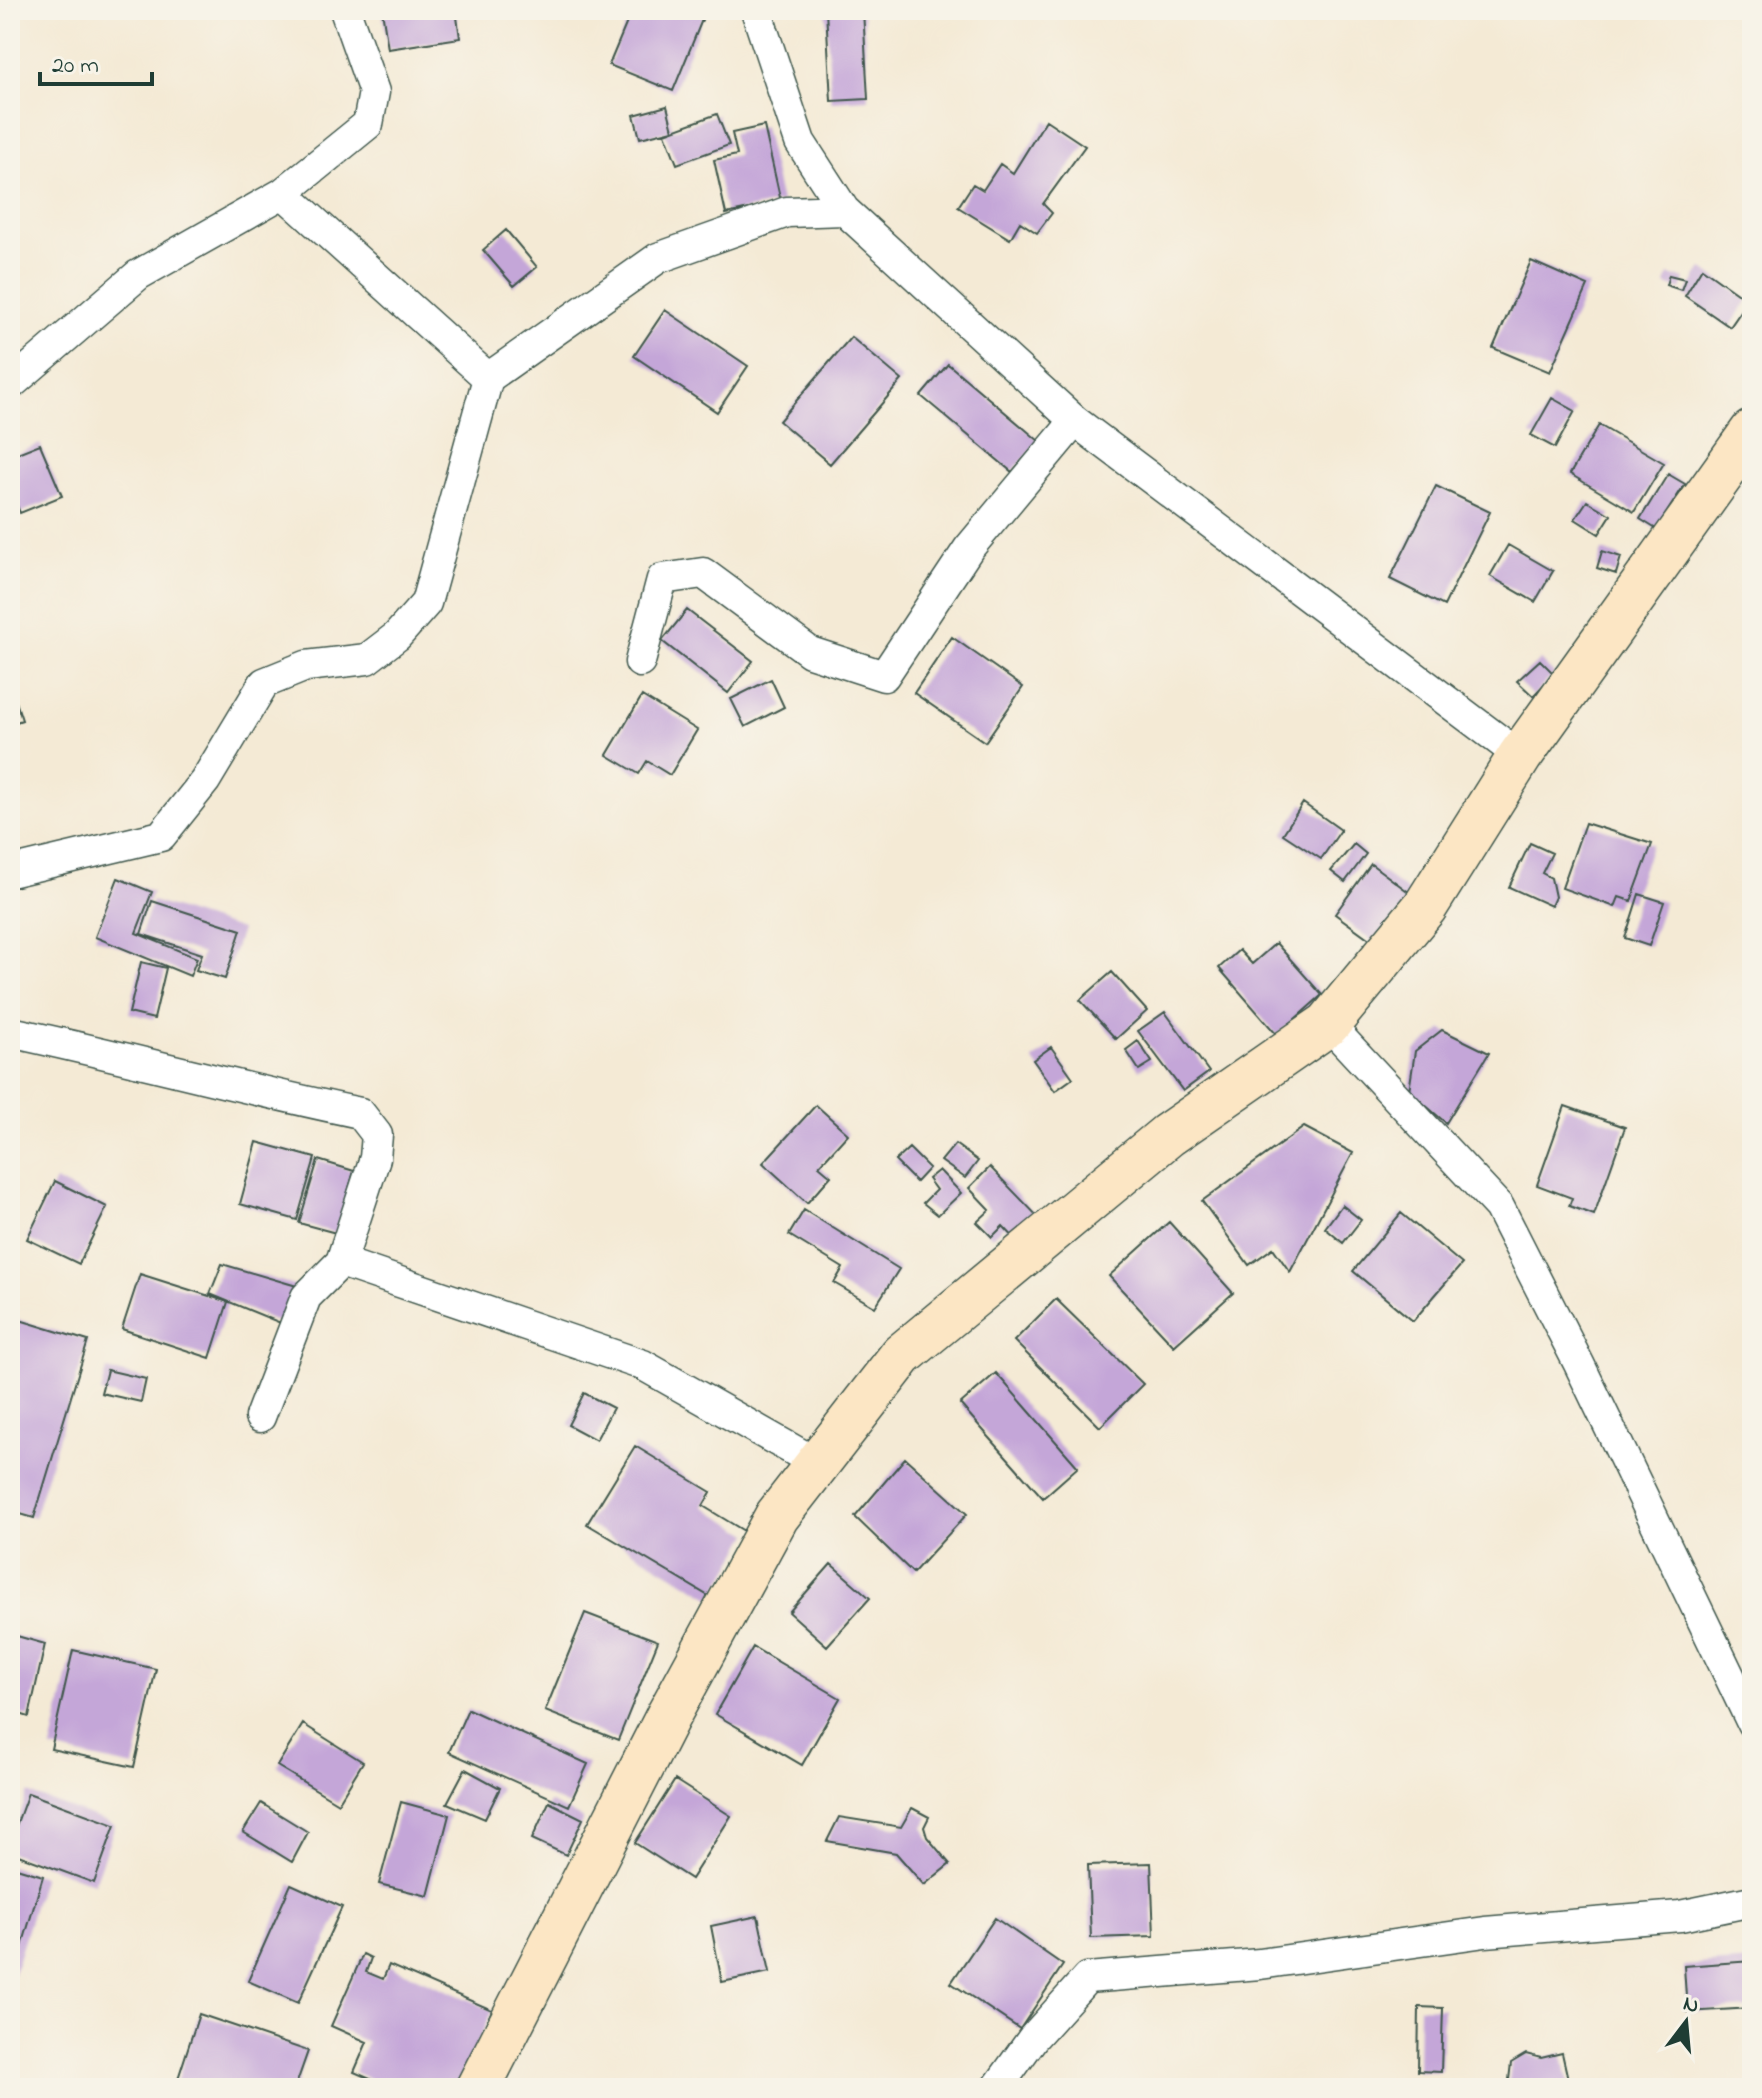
<svg xmlns="http://www.w3.org/2000/svg" width="1762" height="2098" viewBox="0 0 1762 2098" font-family="'Indie Flower',sans-serif">
<style>
.building{fill:#c4a6d8}
.lines{fill:none;stroke-linecap:round;stroke-linejoin:round}
.street-casing{stroke:#3f574c;stroke-width:33}
.secondary-casing{stroke:#3f574c;stroke-width:47}
.street{stroke:#fff;stroke-width:30}
.secondary{stroke:#fce6c4;stroke-width:44}
</style>
<rect width="100%" height="100%" fill="#f7f3e8"/>
<filter id="ink" filterUnits="userSpaceOnUse"><feTurbulence type="fractalNoise" baseFrequency=".0125" numOctaves="2"/><feDisplacementMap in="SourceGraphic" scale="16" xChannelSelector="R" yChannelSelector="G"/><feConvolveMatrix kernelMatrix="1 2 1 2 8 2 1 2 1" color-interpolation-filters="sRGB"/></filter>
<filter id="wash" filterUnits="userSpaceOnUse"><feTurbulence type="fractalNoise" baseFrequency=".006" numOctaves="4" result="noise"/><feDisplacementMap in="SourceGraphic" scale="32" xChannelSelector="R" yChannelSelector="G"/><feGaussianBlur stdDeviation="1.8" result="paint"/><feColorMatrix in="noise" values="0 0 0 0 0 0 0 0 0 0 0 0 0 0 0 0 0 1.4 0 .05"/><feComposite in="paint" operator="in"/></filter>
<g filter="url(#wash)">
<rect width="100%" height="100%" fill="#f4ead5"/>
<g id="blocks">
<path class="building" d="M382 10H456L460 38 388 49Z
M632 10H706L673 91 609 65Z
M826 10H863L868 99 831 101Z
M667 106 673 130 640 138 634 115Z
M717 114 729 145 677 164 665 133Z
M1046 120 1085 146 1043 204 1052 213 1037 233 1020 222 1010 239 958 207 973 184 983 190 1000 164 1013 173Z
M764 126 781 202 726 214 714 160 737 155 732 133Z
M506 230 537 267 514 286 483 250Z
M1531 261 1588 286 1550 372 1493 348Z
M1702 268 1748 301 1730 327 1685 296Z
M1669 275 1685 279 1681 290 1666 285Z
M665 310 748 366 717 412 634 356Z
M851 337 902 380 830 464 779 421Z
M948 364 1039 441 1012 472 921 396Z
M1552 398 1575 411 1555 448 1531 435Z
M1599 425 1664 463 1634 512 1570 474Z
M40 444 62 496 20 513 10 488V456Z
M1668 474 1685 484 1656 529 1640 519Z
M1436 486 1490 512 1444 606 1390 579Z
M1587 501 1611 515 1599 534 1575 519Z
M1508 545 1553 571 1535 602 1490 576Z
M1602 551 1621 557 1616 574 1597 568Z
M687 610 753 661 728 693 662 641Z
M952 637 1023 687 985 742 914 693Z
M1540 660 1554 674 1533 696 1517 681Z
M771 679 784 707 745 727 731 699Z
M10 683 22 720 10 724Z
M642 696 697 730 670 775 647 761 639 774 607 755Z
M1303 803 1341 830 1321 859 1283 834Z
M1585 823 1652 844 1631 901 1619 897 1615 907 1562 888Z
M1530 843 1552 853 1542 873 1551 878 1555 897 1551 906 1509 887Z
M1354 844 1366 854 1345 882 1331 871Z
M1371 864 1418 899 1382 948 1335 914Z
M118 878 152 892 136 933 197 958 190 976 95 937Z
M1639 894 1664 902 1649 946 1625 938Z
M152 901 241 930 225 979 196 970 202 954 141 934Z
M1276 943 1322 995 1277 1035 1219 968 1239 950 1252 964Z
M141 962 166 968 154 1019 129 1013Z
M1112 972 1147 1011 1116 1039 1080 1000Z
M1165 1012 1209 1072 1183 1091 1138 1031Z
M1442 1030 1489 1053 1446 1123 1409 1091 1415 1051Z
M1138 1041 1152 1062 1139 1070 1126 1050Z
M1051 1047 1073 1078 1055 1091 1033 1060Z
M816 1105 848 1134 819 1166 831 1176 807 1203 763 1163Z
M1565 1106 1625 1127 1594 1215 1569 1206 1572 1198 1537 1185Z
M1304 1127 1353 1153 1290 1272 1273 1248 1249 1265 1202 1201Z
M257 1142 315 1158 297 1220 240 1204Z
M955 1144 978 1161 965 1178 941 1161Z
M909 1148 929 1168 916 1182 895 1161Z
M318 1160 354 1171 336 1233 299 1223Z
M990 1167 1043 1222 1020 1244 1003 1226 992 1237 977 1222 990 1210 969 1188Z
M939 1170 961 1193 938 1215 923 1203 936 1190 928 1179Z
M55 1181 107 1207 79 1264 27 1239Z
M1342 1205 1361 1220 1343 1243 1325 1228Z
M804 1210 899 1269 875 1307 834 1283 843 1268 789 1235Z
M1401 1213 1462 1264 1413 1321 1353 1271Z
M1169 1222 1233 1293 1174 1346 1109 1276Z
M222 1264 300 1287 283 1324 210 1294Z
M140 1274 228 1302 210 1358 122 1329Z
M1056 1299 1143 1384 1100 1427 1014 1341Z
M10 1317 88 1341 34 1518 10 1511Z
M107 1370 146 1379 141 1402 101 1393Z
M996 1373 1078 1467 1043 1498 960 1404Z
M584 1393 613 1408 596 1440 568 1425Z
M635 1446 711 1492 703 1506 749 1534 712 1598 587 1524Z
M905 1458 967 1514 913 1573 855 1517Z
M831 1564 870 1598 827 1646 789 1612Z
M585 1613 658 1641 618 1740 545 1711Z
M10 1634 45 1644 29 1717 10 1711Z
M753 1647 840 1698 802 1765 715 1714Z
M73 1650 156 1669 134 1767 51 1749Z
M468 1709 588 1764 569 1806 449 1752Z
M303 1724 363 1762 338 1803 277 1766Z
M465 1769 500 1788 485 1819 447 1803Z
M675 1780 731 1816 691 1879 635 1843Z
M28 1793 115 1825 94 1883 10 1852V1842Z
M401 1802 449 1815 428 1896 379 1884Z
M549 1802 583 1819 566 1855 532 1839Z
M261 1803 308 1832 292 1862 243 1832Z
M912 1808 929 1817 924 1827 927 1837 950 1864 924 1885 896 1853 827 1841 839 1817 901 1827Z
M1151 1863 1154 1936 1091 1938 1088 1865Z
M10 1866 43 1876 11 1983H10Z
M291 1884 342 1907 298 2003 248 1981Z
M758 1916 770 1972 722 1982 711 1926Z
M995 1918 1063 1965 1020 2029 951 1983Z
M363 1954 371 1958 366 1972 383 1979 389 1965 492 2010 458 2088H391L354 2072 367 2042 331 2026Z
M1752 1961V2008L1687 2012 1684 1966Z
M1419 2007 1443 2008 1441 2072 1418 2071Z
M199 2014 308 2051 295 2088H175Z
M1562 2053 1570 2088H1508L1511 2063 1526 2054 1541 2058Z"/>
</g>
</g>
<g filter="url(#ink)">
<use href="#blocks" fill-opacity="0" stroke="#3f574c" stroke-width="2"/>
<g class="lines">
<defs>
<path id="street" d="M756 10 800 142 844 210 1075 421 1520 756
M283 193 488 378
M10 385 138 275 283 193 368 124 374 92 345 10
M640 662 662 579 703 573 810 652 884 676 969 548 1075 421
M10 872 161 836 205 781 264 683 306 666 367 659 397 636 426 603 488 378 658 258 787 212 844 210
M1328 1024 1499 1207 1579 1364 1752 1723
M10 1032C127 1057 243 1089 360 1113L377 1135 375 1158 341 1262 306 1297 260 1417
M341 1262 643 1365 818 1464
M997 2088 1033 2038 1087 1978 1260 1964 1485 1932 1680 1916 1752 1901"/>
<path id="secondary" d="M478 2088 668 1716 777 1516 902 1355 1168 1135 1328 1024 1425 907 1520 756 1752 432"/>
</defs>
<use href="#street" class="street-casing"/>
<use href="#secondary" class="secondary-casing"/>
<use href="#street" class="street"/>
<use href="#secondary" class="secondary"/>
</g>
</g>
<rect width="1762" height="2098" fill="none" stroke="#f7f3e8" stroke-width="40"/>
<g transform="translate(1686 2022) rotate(16)" stroke="#f7f3e8" stroke-width="6" paint-order="stroke">
<path d="M0-6L14 30L0 20L-14 30Z" fill="#1f3d34"/>
<text y="-12" font-size="22" font-weight="bold" text-anchor="middle" fill="#1f3d34">N</text>
</g>
<path d="M40 72v12h112v-12" fill="none" stroke="#1f3d34" stroke-width="4"/>
<text x="52" y="72" font-size="24" fill="#1f3d34" stroke="#f7f3e8" stroke-width="6" paint-order="stroke">20 m</text>
</svg>
